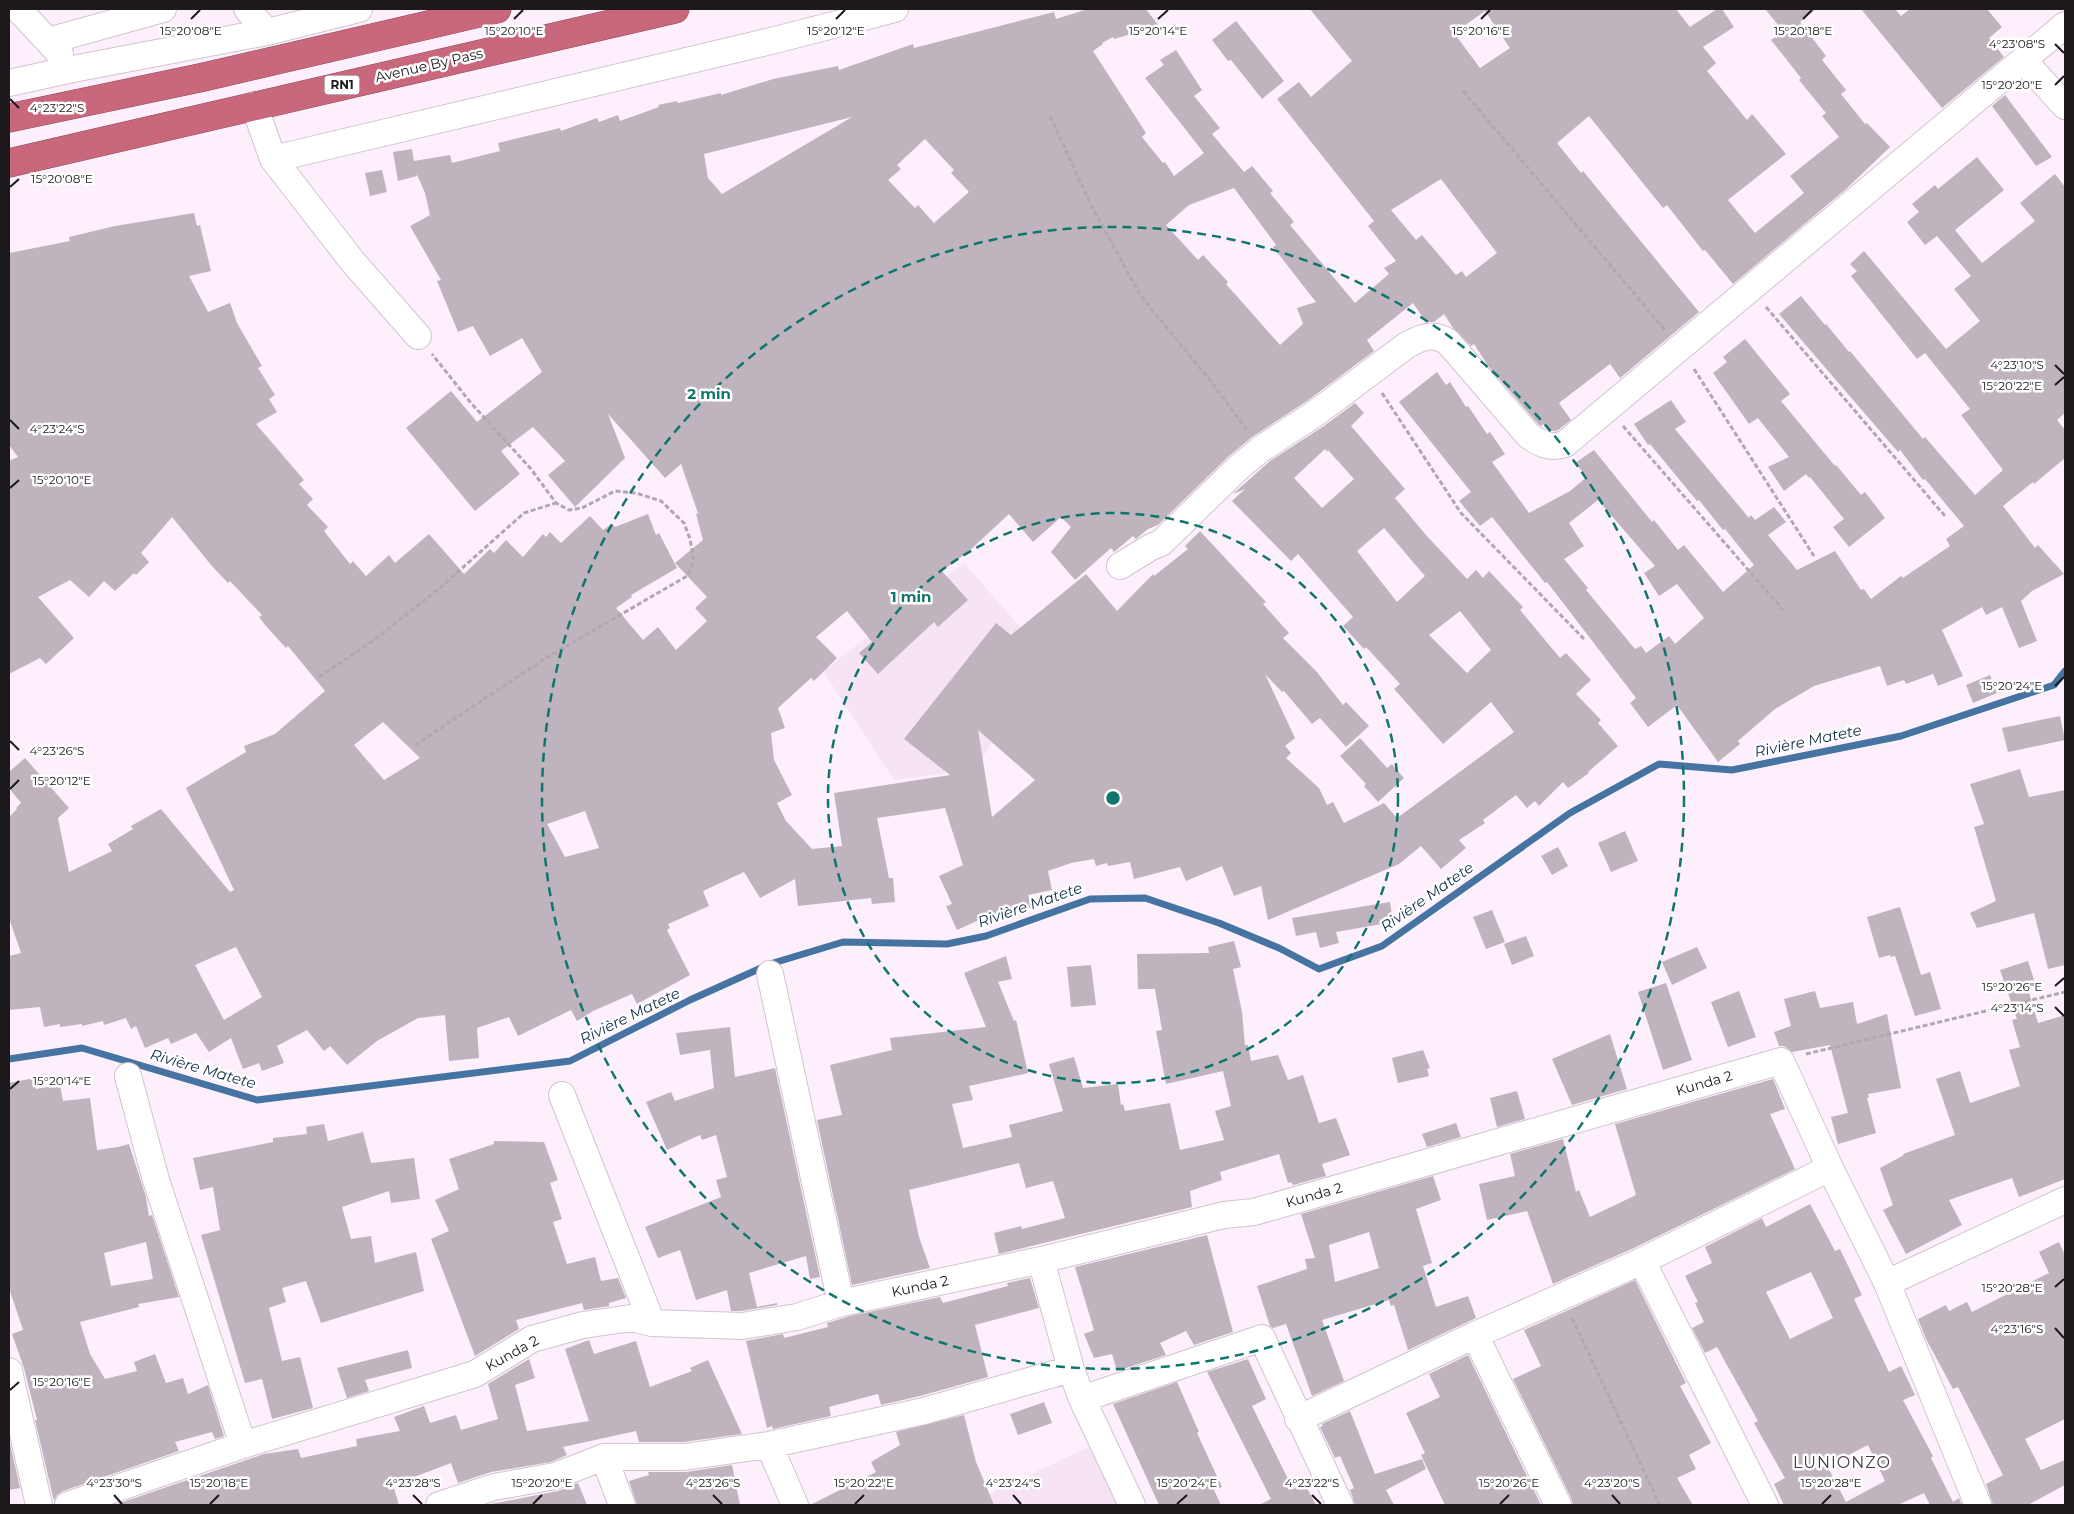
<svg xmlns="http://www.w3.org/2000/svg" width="2074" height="1514" viewBox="0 0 2074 1514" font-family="Montserrat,sans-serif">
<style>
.built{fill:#f6e3f4}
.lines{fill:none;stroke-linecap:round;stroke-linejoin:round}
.stream{stroke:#4574a3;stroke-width:7}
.building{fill:#bfb3be;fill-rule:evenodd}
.minor-casing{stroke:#d0c4cf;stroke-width:28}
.highway-casing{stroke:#8c4c5a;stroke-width:29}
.path{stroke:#b1a7b0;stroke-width:3;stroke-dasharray:5 2.5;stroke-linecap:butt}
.minor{stroke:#fff;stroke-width:26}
.highway{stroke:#c9687c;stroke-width:28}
.ticks{fill:none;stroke:#1c181c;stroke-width:2}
.ring{fill:none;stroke:#0f766e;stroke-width:2.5;stroke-dasharray:9 6}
.labels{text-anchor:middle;stroke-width:5;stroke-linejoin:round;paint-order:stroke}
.shield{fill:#fff;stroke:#605d60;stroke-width:1}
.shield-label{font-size:12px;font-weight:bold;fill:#1c181c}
.street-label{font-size:14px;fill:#1c181c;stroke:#fff}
.water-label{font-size:15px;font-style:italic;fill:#112e49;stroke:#fff}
.quarter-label{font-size:16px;letter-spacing:1px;fill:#453b44;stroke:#fff}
.ticks-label{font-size:12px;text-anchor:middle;fill:#1c181c;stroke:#fff;stroke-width:5;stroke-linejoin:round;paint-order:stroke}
.centre{fill:#0f766e;stroke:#fff;stroke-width:2.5}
.ring-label{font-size:15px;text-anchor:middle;font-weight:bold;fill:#0f766e;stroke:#fff;stroke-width:5;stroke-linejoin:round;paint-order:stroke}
</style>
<rect width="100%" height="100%" fill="#fdf0fc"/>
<path class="built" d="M964 563 1044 654 976 769 894 780 823 671Z
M1089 1447 1118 1505H965Z"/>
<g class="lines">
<path class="stream" d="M9 1059 82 1048 257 1100 570 1061 690 1000 770 964 843 942 947 944 986 936 1090 899 1145 898 1219 923 1279 948 1319 969 1382 946 1570 813 1659 764 1732 770 1901 736 2054 685 2065 671"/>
</g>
<path class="building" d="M1088 9H1146L1159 26 1114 39 1113 37 1102 43 1103 44 1093 51 1146 133 1142 137 1163 163 1165 162 1174 176 1204 153 1145 78 1164 65 1160 60 1176 50 1202 90 1194 96 1220 128 1212 134 1244 172 1252 166 1273 191 1270 193 1294 222 1290 225 1355 303 1389 274 1384 268 1396 261 1368 226 1374 221 1277 99 1299 82 1311 97 1352 61 1310 9H1676L1690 27 1717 9H1722L1734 27 1703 47 1716 63 1707 71 1747 120 1752 114 1786 154 1728 200 1755 233 1804 193 1790 176 1839 137 1822 116 1826 113 1799 80 1801 78 1771 40 1783 31 1765 9H1816L1800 22 1826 56 1822 60 1846 90 1841 94 1865 124 1867 123 1890 147 1846 189 1733 284 1705 250 1703 251 1667 205 1663 208 1589 116 1557 143 1581 173 1583 171 1699 312 1620 378 1610 364 1559 403 1571 420 1558 430 1555 431 1549 430 1544 424 1541 426 1538 424 1489 367 1474 344 1471 346 1453 328 1444 314 1434 322H1426L1413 303 1367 340 1374 351 1307 401 1252 437 1229 456 1158 525 1148 529 1136 539 1133 536 1114 552 1111 548 1075 580 1051 552 1071 527 1061 517 1033 542 1009 514 968 552 942 571 968 600 938 627 934 622 878 674 859 653 872 642 847 611 816 637 837 658 814 681 811 678 778 708 785 728 771 733 774 760 792 795 777 803 786 821 812 849 842 846 834 793 950 775 904 739 996 623 1011 635 1086 574 1117 611 1153 574 1154 576 1188 549 1185 546 1200 531 1266 602 1263 604 1289 633 1283 638 1316 671 1343 705 1346 702 1369 726 1346 747 1320 718 1312 724 1284 691 1282 692 1265 674 1295 738 1285 746 1291 753 1286 758 1319 788 1327 805 1333 802 1344 823 1384 803 1397 818 1514 732 1491 702 1443 744 1394 689 1400 684 1366 647 1364 649 1343 626 1353 617 1298 554 1291 561 1232 501 1245 489 1233 494 1270 461 1324 426 1355 403 1364 413 1351 426 1405 489 1395 498 1426 535 1467 579 1476 570 1483 578 1489 571 1523 607 1520 610 1560 658 1566 653 1591 680 1576 694 1601 720 1598 723 1618 746 1588 772 1589 773 1568 788 1563 782 1539 806 1535 801 1527 808 1516 795 1483 820 1485 823 1459 840 1466 848 1441 869 1421 846 1399 864 1268 920 1261 886 1234 896 1222 866 1186 881 1180 867 1134 879 1130 862 1108 866 1107 863 1096 866 1094 859 1071 863 1048 871 1052 890 1028 895 1032 907 992 923 990 915 957 930 946 906 952 904 939 876 963 865 945 808 877 818 889 878H893L895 902 872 904 871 898 798 906 795 879 760 898 744 872 703 891 709 906 668 924 670 928 667 930 690 975 637 1004 632 994 593 1011 577 1021 571 1010 518 1036 509 1017 477 1028 479 1058 449 1061 445 1015 418 1018 377 1041 347 1065 330 1046 324 1051 307 1030 277 1046 284 1063 262 1071 259 1063 243 1069 231 1038 209 1052 196 1033 171 1044 168 1038 145 1048 136 1026 131 1029 126 1018 104 1025 103 1021 82 1026V1024L60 1027V1024L44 1027 40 1007 9 1010V956L21 953 9 918V817L17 809 16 808 21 803 9 788V772L25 758 69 808 58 818 69 872 112 851 108 844 133 829 131 826 161 809 230 892 234 890 186 788 246 752 244 746 275 734 325 691 288 646 286 648 265 625 259 617 262 615 230 581 228 583 211 565 172 517 141 553 149 562 136 575 134 573 115 591 104 581 89 597 70 580 38 597 74 638 46 664 40 658 9 674V461L18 457 9 445V253L70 241 69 237 115 226 194 213 197 226 200 225 211 271 189 276 208 312 230 303 237 323 262 366 258 368 275 395 269 399 277 412 256 424 304 480 299 484 313 499 307 505 328 527 324 531 350 564 353 561 366 576 389 555 395 563 429 534 464 574 490 549 494 553 506 540 523 557 543 534 546 537 550 532 561 543 590 516 603 530 612 524 615 527 648 514 656 535 659 533 677 568 631 595 632 597 616 608 643 640 658 627 676 650 707 621 695 608 707 597 675 563 703 540 696 514 698 513 681 464 665 478 608 414 625 458 575 507 548 475 565 461 533 427 501 451 520 474 475 511 406 428 451 391 477 422 542 372 522 338 490 356 473 326 458 332 437 281 441 280 410 226 430 215 425 193 416 172 417 176 398 181 393 152 412 149 414 161 450 155 452 163 500 151 498 143 560 128 561 131 597 118 599 122 618 115 620 121 659 107 658 105 677 101 678 103 721 93V95L773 79 838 66 839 70 913 44 914 48 1054 12 1056 19ZM1485 11 1510 48 1480 68 1454 33ZM852 117 722 194 708 178 704 154ZM925 139 954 170 951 173 969 192 934 223 918 205 915 208 888 180 901 169 897 165ZM1441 179 1497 253 1466 277 1462 271 1456 275 1422 235 1416 240 1391 210ZM1234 188 1276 245 1273 247 1316 302 1297 308 1303 324 1280 345 1226 284 1228 282 1203 255 1198 260 1166 225 1189 205ZM1325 449 1327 452 1328 450 1354 479 1322 508 1294 478ZM1384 528 1425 576 1397 602 1357 551ZM1460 611 1491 650 1467 673 1429 635ZM383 722 420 758 384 780 354 745ZM978 730 1035 780 992 817ZM585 811 599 848 565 857 547 824ZM236 947 262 997 224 1020 195 965Z
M1861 9H1895L1901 16 1910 9H1987L2002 27 1989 38 2004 57 1942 108Z
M1236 21 1284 81 1262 99 1231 60 1228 61 1212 40Z
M2005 95 2052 157 2036 166 1992 106Z
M1977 157 2004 190 1955 230 1982 263 2035 221 2020 203 2055 174 2065 187V413L2057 420 2065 430V458L2034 484 2033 482 2003 506 2035 548 2038 545 2064 574 2032 591 2021 601 2037 641 2019 648 2002 607 1986 615 1982 607 1942 630 1963 676 1938 686 1933 674 1906 684 1904 680 1887 686 1880 666 1814 686 1775 709 1738 741 1740 744 1718 762 1677 705 1648 727 1630 703 1636 698 1547 582 1545 583 1492 517 1480 526 1459 501 1471 492 1399 402 1437 372 1446 385 1450 382 1466 407 1468 406 1487 434 1490 432 1505 454 1492 462 1529 513 1570 491 1587 477 1575 463 1594 450 1652 522 1654 520 1678 550 1684 545 1723 592 1754 565 1725 529 1723 530 1699 500 1697 501 1650 444 1648 445 1634 424 1671 400 1686 422 1675 429 1749 518 1751 515 1755 520 1774 507 1786 522 1768 535 1797 570 1835 551 1861 590 1864 589 1871 599 1901 576 1903 578 1950 546 1946 539 1964 526 1925 479 1923 480 1900 450 1898 452 1779 314 1801 296 1825 325 1826 324 1849 352 1850 351 1923 439 1925 437 1975 495 2003 470 1961 415 1970 409 1925 353 1917 359 1851 276 1857 271 1850 264 1864 251 1946 349 1980 321 1954 289 1971 276 1937 236 1925 245 1907 222 1919 212 1912 204 1935 185 1938 189ZM1598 500 1655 566 1644 573 1659 596 1677 584 1704 618 1675 644 1669 636 1646 653 1641 646 1635 649 1586 590 1588 588 1564 559 1584 546 1569 523Z
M382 170 387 192 370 196 365 173Z
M1745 339 1790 394 1781 401 1835 466 1836 465 1861 495 1865 492 1885 518 1849 547 1833 527 1844 519 1810 477 1809 478 1806 474 1784 491 1768 467 1789 457 1758 418 1749 424 1713 373 1727 362 1723 357Z
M1990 675 1997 693 1973 703 1966 685Z
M2060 716 2065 740 2008 752 2002 728Z
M1360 738 1387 768 1392 764 1404 778 1378 802 1364 786 1366 784 1340 756Z
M2020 769 2029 797 2065 790V965L2048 969 2034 913 1977 928 1970 913 1996 901 1974 827 1984 824 1970 784Z
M1625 831 1638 861 1611 872 1598 843Z
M1558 847 1568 866 1552 875 1541 856Z
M1390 902 1393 922 1336 932 1339 943 1320 948 1316 932 1296 936 1292 918Z
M1900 907 1921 975 1930 972 1941 1009 1915 1016 1895 956 1890 957V955L1879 958 1867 917Z
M1492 910 1505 942 1486 949 1473 917Z
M1526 936 1534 956 1512 965 1504 944Z
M1234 941 1241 967 1233 969 1242 1012 1245 1045H1248L1251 1061 1278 1055 1288 1080 1303 1075 1319 1123 1336 1118 1350 1155 1322 1164 1326 1176 1293 1185 1291 1182 1288 1183 1279 1154 1220 1172 1222 1180 1190 1191 1192 1207 999 1254 994 1233 1021 1226 1022 1229 1065 1218 1053 1181 1026 1188 1019 1163 909 1190 919 1237 930 1268 852 1285 817 1120 842 1115 830 1065 892 1050 890 1038 986 1027 964 973 1006 956 1012 979 998 982 1014 1021 1016 1020 1028 1073 969 1086 973 1100 952 1104 963 1148 1012 1137 1009 1125 1063 1111 1049 1064 1074 1057 1083 1088 1118 1084 1121 1105 1123 1104 1125 1111 1170 1103 1180 1150 1224 1140 1215 1111 1231 1106 1223 1071 1166 1084 1156 1031 1162 1030 1155 989H1138L1137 954 1209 953 1208 947Z
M1697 947 1707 968 1672 985 1662 962Z
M2028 961 2036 986 2028 989 2038 1023 2065 1015V1179L2019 1197 2012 1178 1949 1200 1962 1225 1906 1254 1883 1210 1893 1205 1880 1168 1904 1155 1903 1154 1955 1135 1936 1079 1960 1071 1970 1103 2020 1086 2009 1050 2020 1047 2012 1020 2017 1019 2000 970Z
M1091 965 1096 1005 1071 1007 1067 967Z
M1666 983 1692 1060 1663 1070 1638 992Z
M1739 991 1756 1037 1728 1047 1711 1002Z
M1815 991 1820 1008 1853 1002 1857 1024 1887 1014 1901 1088 1868 1094 1869 1098H1867L1876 1133 1838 1144 1831 1117 1848 1113 1830 1045 1792 1052 1784 1046H1779L1774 1032 1791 1026 1784 999Z
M730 1027 735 1077 775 1068 820 1277 810 1279 806 1256 749 1273 757 1307 777 1303V1305L741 1311H731L727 1290 696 1300 680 1250 658 1258 645 1227 721 1197 716 1180 727 1177 716 1135 702 1140 700 1135 667 1150 646 1102 671 1092 675 1101 714 1088 710 1050 680 1055 676 1033Z
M1610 1034 1627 1089 1572 1105 1552 1059Z
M1423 1050 1430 1068 1427 1069 1429 1076 1398 1083 1392 1058Z
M34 1078 36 1089 60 1085 63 1101 90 1098 97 1150 118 1147 129 1144 146 1197 149 1216 152 1215 179 1297 138 1304 139 1307 80 1322 90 1354 105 1379 137 1371 134 1362 155 1354 166 1383 183 1378 188 1394 208 1385 224 1436 215 1439 212 1432 175 1442 179 1451 63 1491 57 1495 54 1501 35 1420H37L24 1368 12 1334 23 1330 9 1288V1083ZM146 1242 153 1279 111 1286 104 1253Z
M1773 1079 1785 1109 1770 1114 1795 1169 1636 1247 1553 1284 1527 1211 1487 1220 1479 1184 1515 1176 1510 1154 1563 1139 1576 1192 1579 1190 1590 1217 1636 1195 1615 1124Z
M1517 1091 1525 1119 1497 1127 1490 1098Z
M1456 1123 1461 1137 1427 1147 1422 1134Z
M324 1124 328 1141 363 1132 371 1163 414 1158 420 1199 391 1203 389 1191 342 1207 351 1239 371 1236 375 1263 416 1252 424 1291 321 1323 306 1281 282 1288 286 1302 269 1308 276 1337 282 1361 300 1357 313 1408 272 1419 262 1379 245 1383 201 1235 220 1230 213 1187 200 1190 193 1158 273 1142V1138L307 1134 306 1127Z
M494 1141 544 1142 558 1180 550 1183 562 1219 553 1222 567 1264 595 1257 601 1281 618 1278 626 1298 609 1303V1306L584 1310 582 1303 516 1320 519 1329 475 1356 431 1239 449 1231 435 1200 459 1189 449 1159 494 1144Z
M1433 1176 1441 1200 1416 1209 1432 1263 1423 1266 1436 1307 1468 1296 1476 1318 1408 1350 1394 1305 1391 1306 1389 1300 1322 1320 1344 1381 1312 1396 1286 1324 1273 1328 1270 1326 1257 1286 1307 1269 1305 1259 1315 1258 1301 1214ZM1369 1232 1379 1268 1335 1282 1329 1245Z
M1810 1204 1835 1251 1840 1249 1862 1295 1854 1299 1889 1372 1901 1366 1915 1395 1903 1400 1933 1456 1931 1458 1953 1502 1959 1498 1962 1505H1930L1924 1493 1898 1505H1784L1774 1484 1785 1478 1754 1423 1758 1421 1717 1347 1705 1353 1692 1328 1704 1322 1695 1303 1698 1302 1685 1276 1712 1263 1705 1247 1762 1218 1766 1227ZM1811 1272 1833 1318 1790 1339 1766 1292ZM1868 1445 1885 1481 1846 1502 1827 1466Z
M1207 1235 1233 1332 1194 1345 1186 1331 1160 1343 1166 1355 1117 1371 1112 1354 1094 1358 1084 1334 1094 1330 1075 1267Z
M2059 1242 2065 1255V1419L2025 1439 2041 1470 2065 1460V1485L2028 1505H1993L1986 1484 2003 1475 1958 1387 1953 1389 1926 1339 1918 1319 1946 1305 1949 1311 1967 1302 1972 1312 2049 1273 2039 1252Z
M1030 1278 1039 1308 975 1325 988 1377 920 1396 881 1405 878 1394 829 1407 831 1416 773 1429 772 1426 767 1428 746 1341 783 1334 784 1338 828 1327 827 1323 850 1316 940 1297 943 1303 1008 1286 1007 1283Z
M1635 1280 1686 1383 1680 1386 1711 1443 1689 1455 1696 1469 1677 1478 1693 1505H1573L1571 1498 1513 1379 1541 1366 1524 1330Z
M589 1340 594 1354 636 1341 650 1387 692 1371 690 1368 708 1360 742 1434 683 1442H639L636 1431 563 1447 567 1455 551 1462 491 1472 458 1483 451 1463 393 1485 399 1505H114L264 1454 298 1449 301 1458 357 1446 356 1439 400 1431 394 1417 424 1406 430 1423 456 1415 461 1430 498 1419 488 1384 529 1359 535 1378 515 1385 527 1431 589 1421 565 1349Z
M408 1350 412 1368 365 1380 369 1391 347 1398 337 1368Z
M1468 1355 1541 1505H1445L1421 1455 1425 1453 1406 1413 1440 1397 1429 1374Z
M1248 1359 1266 1399 1252 1406 1293 1489 1305 1484 1316 1505H1259L1271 1499 1207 1372Z
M1177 1382 1199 1432 1197 1433 1222 1487 1214 1490 1221 1505H1159L1113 1404Z
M1044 1402 1052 1423 1018 1435 1010 1414Z
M1350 1411 1375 1474 1422 1459 1426 1469 1386 1490 1394 1505H1355L1350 1490 1354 1488 1340 1456 1335 1458 1320 1427 1323 1426 1322 1424Z
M964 1415 976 1462 994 1505H810L876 1472 871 1462 900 1445 896 1432Z
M9 1439 20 1488 9 1490Z
M732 1465 740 1505H637L629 1481 649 1475 648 1472H686Z
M578 1483 587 1505H486L558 1491Z"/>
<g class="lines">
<defs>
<path id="minor" d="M18 9 60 54
M247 9 267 32
M48 41 163 9
M2023 60 2065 106
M9 83 73 69 267 32 359 9
M254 105 273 159 353 262 418 336
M273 159 775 40 895 9
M1120 566 1151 547 1161 543 1239 467 1261 449 1316 413 1407 345C1422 337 1433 332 1448 342L1528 435C1540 444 1551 449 1565 444L2065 25
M770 974 841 1303
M128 1076 156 1180 243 1445
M562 1095 652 1323
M1041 1260 1071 1369 1082 1399 1132 1505
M1642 1261 1765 1505
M1887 1283 2065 1200
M1475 1335 1558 1505
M9 1371 39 1505
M1082 1399 1262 1338 1340 1505
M1298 1419 1475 1335 1642 1261 1830 1168
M769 1445 795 1505
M604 1457 622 1505
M68 1505 243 1445 475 1374 532 1339 583 1325 631 1318 652 1323 742 1326 797 1317 841 1303 1041 1260 1224 1215 1254 1212 1781 1061 1830 1168 1887 1283 1978 1505
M439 1505 494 1487 555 1476 604 1457H684L769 1445 924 1411 1071 1369"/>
<path id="highway" d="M9 118 204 77 497 9
M9 163 675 9"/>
</defs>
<use href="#minor" class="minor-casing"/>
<use href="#highway" class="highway-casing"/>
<path class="path" d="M1463 91 1665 330
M1050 116 1090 203 1140 295 1213 384 1247 430
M1766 307 1945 516
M1694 369 1814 556
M1382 393 1461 513 1584 639
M1623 426 1784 611
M319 677 374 640 441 587 524 513 556 503
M415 745 546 658 687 576 694 561 690 539 684 523 661 501 636 493 615 491 582 508 569 510 556 503 531 469 471 403 432 354
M1806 1054 2065 992
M1572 1318 1660 1505"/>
<use href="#minor" class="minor"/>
<use href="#highway" class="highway"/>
</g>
<path class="ticks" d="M191 19 200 10M514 19 523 10M836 19 845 10M1158 19 1168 10M1481 19 1490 10M1803 19 1812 10M2055 44 2064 53M2055 85 2064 76M10 99 19 108M10 187 19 179M2055 365 2064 374M2055 385 2064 377M10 420 19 429M10 488 19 480M2055 686 2064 677M10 741 19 750M10 789 19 780M2055 986 2064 978M2055 1007 2064 1016M10 1089 19 1081M2055 1287 2064 1279M2055 1328 2064 1338M10 1390 19 1382M114 1495 122 1504M413 1495 422 1504M713 1495 722 1504M1013 1495 1021 1504M1312 1495 1321 1504M1612 1495 1620 1504M210 1504 219 1495M533 1504 542 1495M855 1504 864 1495M1177 1504 1187 1495M1500 1504 1509 1495M1822 1504 1831 1495"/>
<g class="ring">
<circle cx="1113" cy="798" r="285"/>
<circle cx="1113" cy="798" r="571"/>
</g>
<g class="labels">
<rect class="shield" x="324.5" y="75.5" width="35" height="19" rx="4"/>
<g class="shield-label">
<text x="342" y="89">RN1</text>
</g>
<g class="street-label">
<text transform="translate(429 65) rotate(-13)" y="5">Avenue By Pass</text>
<text transform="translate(1704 1083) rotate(-16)" y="5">Kunda 2</text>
<text transform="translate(1314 1195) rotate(-16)" y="5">Kunda 2</text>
<text transform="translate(920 1286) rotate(-12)" y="5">Kunda 2</text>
<text transform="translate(512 1353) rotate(-29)" y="5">Kunda 2</text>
</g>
<g class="water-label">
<text transform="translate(1808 741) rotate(-12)" y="5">Rivière Matete</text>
<text transform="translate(1427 897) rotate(-35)" y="5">Rivière Matete</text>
<text transform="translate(1030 905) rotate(-19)" y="5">Rivière Matete</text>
<text transform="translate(630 1016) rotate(-26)" y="5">Rivière Matete</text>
<text transform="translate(203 1069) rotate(16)" y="5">Rivière Matete</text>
</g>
<g class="quarter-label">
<text x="1842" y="1468">LUNIONZO</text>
</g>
</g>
<g class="ticks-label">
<text x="191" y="35">15°20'08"E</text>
<text x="514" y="35">15°20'10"E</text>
<text x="836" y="35">15°20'12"E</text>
<text x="1158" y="35">15°20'14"E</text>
<text x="1481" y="35">15°20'16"E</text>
<text x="1803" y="35">15°20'18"E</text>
<text x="2017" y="48">4°23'08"S</text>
<text x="2012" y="89">15°20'20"E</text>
<text x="57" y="112">4°23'22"S</text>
<text x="62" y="183">15°20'08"E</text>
<text x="2017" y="369">4°23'10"S</text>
<text x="2012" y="390">15°20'22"E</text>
<text x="57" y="433">4°23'24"S</text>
<text x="62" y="484">15°20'10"E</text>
<text x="2012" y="690">15°20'24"E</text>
<text x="57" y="755">4°23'26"S</text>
<text x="62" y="785">15°20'12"E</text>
<text x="2012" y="991">15°20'26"E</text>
<text x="2017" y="1012">4°23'14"S</text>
<text x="62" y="1085">15°20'14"E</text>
<text x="2012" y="1292">15°20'28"E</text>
<text x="2017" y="1333">4°23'16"S</text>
<text x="62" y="1386">15°20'16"E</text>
<text x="114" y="1487">4°23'30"S</text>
<text x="413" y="1487">4°23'28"S</text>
<text x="713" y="1487">4°23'26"S</text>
<text x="1013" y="1487">4°23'24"S</text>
<text x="1312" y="1487">4°23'22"S</text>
<text x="1612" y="1487">4°23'20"S</text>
<text x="219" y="1487">15°20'18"E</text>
<text x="542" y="1487">15°20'20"E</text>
<text x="864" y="1487">15°20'22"E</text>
<text x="1187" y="1487">15°20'24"E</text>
<text x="1509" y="1487">15°20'26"E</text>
<text x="1831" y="1487">15°20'28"E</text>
</g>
<circle cx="1113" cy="798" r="8" class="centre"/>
<g class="ring-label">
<text x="709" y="399">2 min</text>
<text x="911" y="602">1 min</text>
</g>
<rect width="2074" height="1514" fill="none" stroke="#1c181c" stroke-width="20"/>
</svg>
